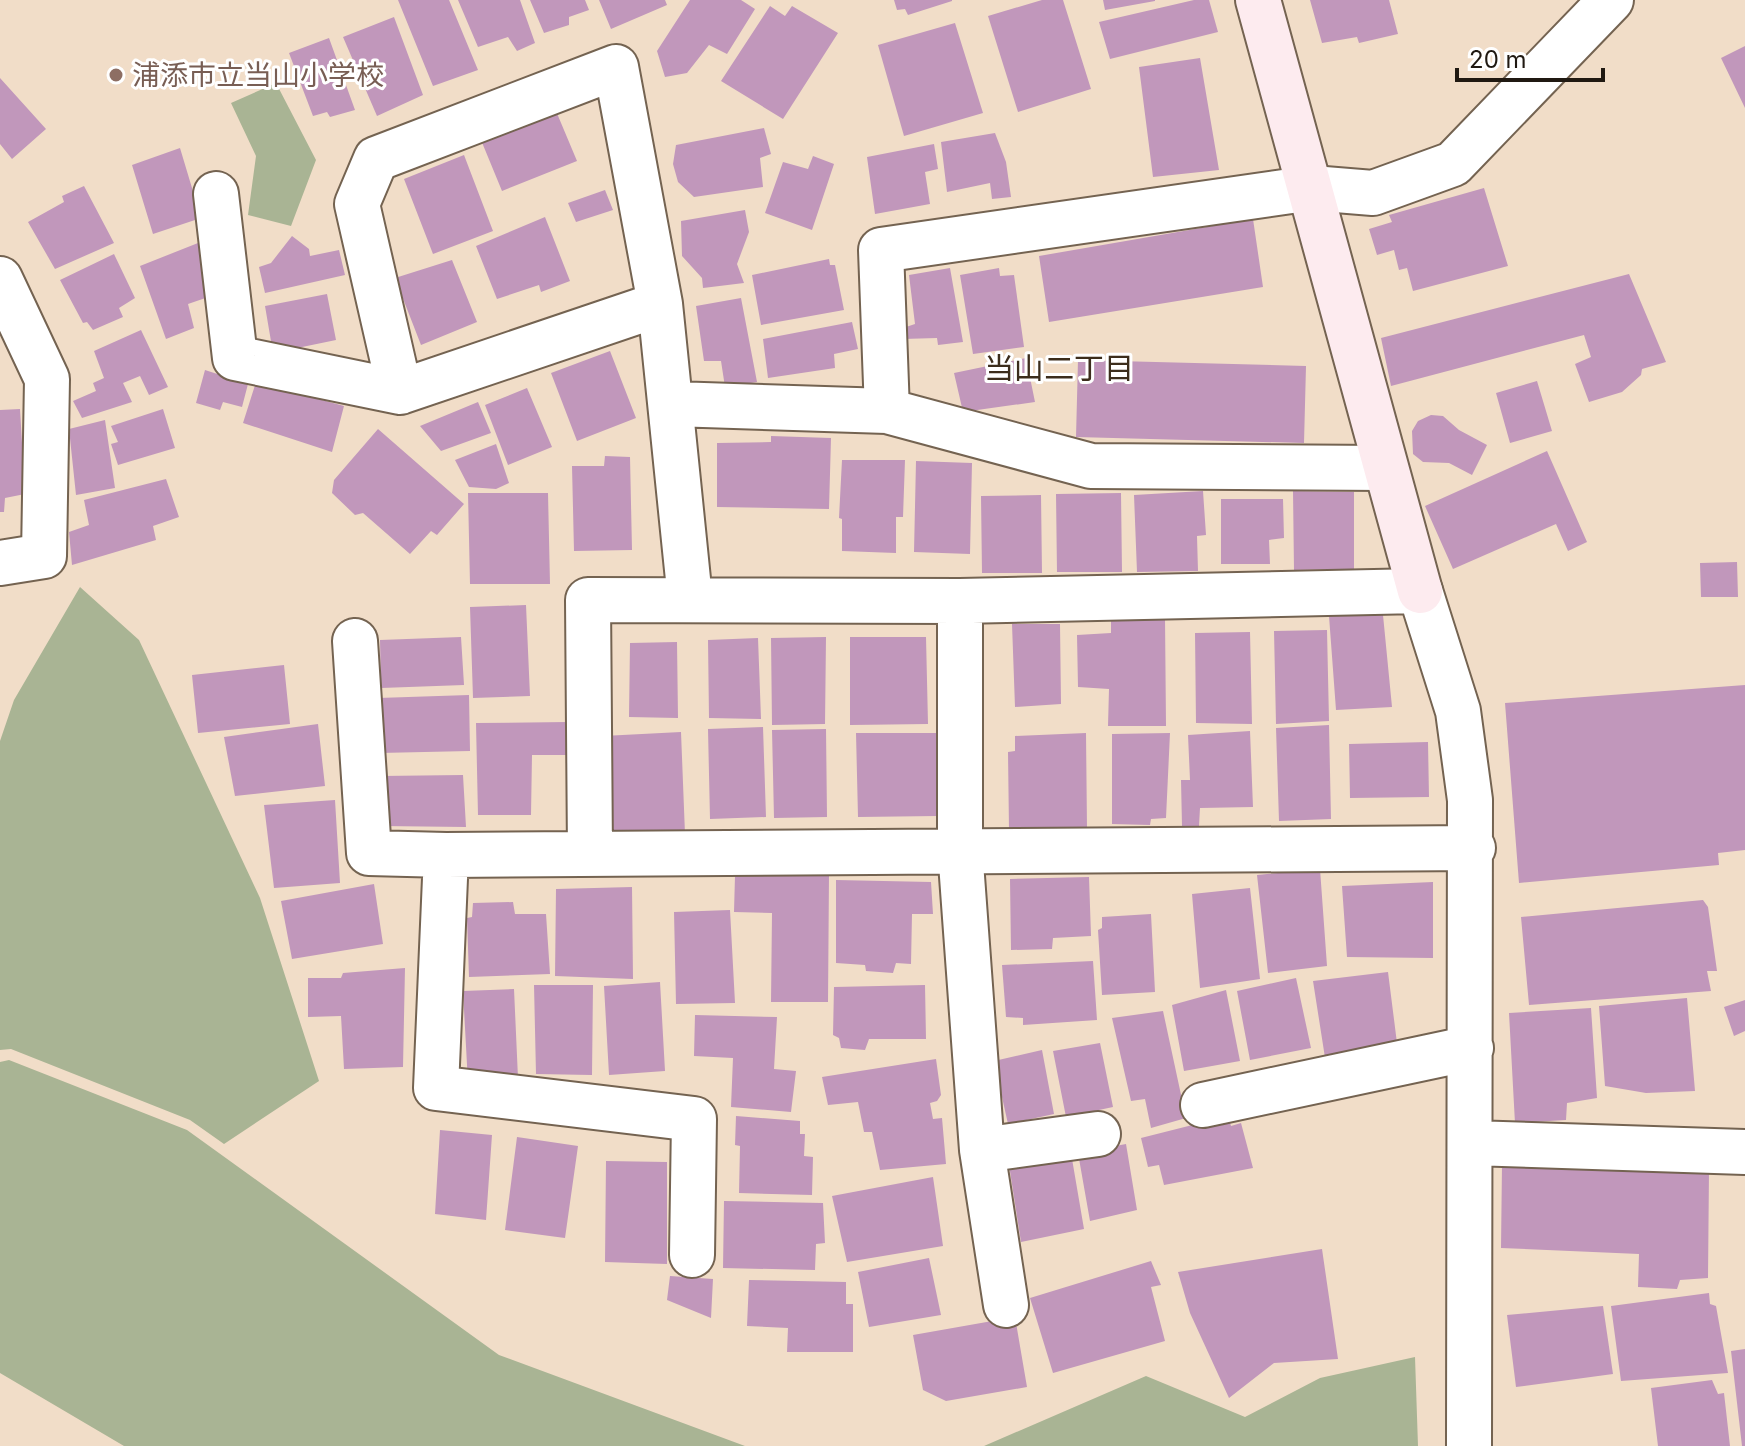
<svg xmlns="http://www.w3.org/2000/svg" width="1745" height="1446" viewBox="0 0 1745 1446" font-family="Inter,'Noto Sans JP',sans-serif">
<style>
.green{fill:#a9b494}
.building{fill:#c197bb}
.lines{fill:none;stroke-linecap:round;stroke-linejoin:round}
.street-casing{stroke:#746351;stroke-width:48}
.secondary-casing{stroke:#746351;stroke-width:48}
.street{stroke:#fff;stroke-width:44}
.secondary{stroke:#fdebef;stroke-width:44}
.education-dot{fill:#8d6e63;stroke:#fff;stroke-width:3}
.labels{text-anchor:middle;stroke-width:6;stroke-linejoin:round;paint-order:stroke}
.education-label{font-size:28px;fill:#785e54;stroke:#fff;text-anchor:start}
.neighbourhood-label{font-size:30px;fill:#3c2d1c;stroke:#fff}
</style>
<rect width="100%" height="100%" fill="#f1ddc8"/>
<path class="green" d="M276 83 316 160 291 226 248 215 256 156 231 103Z
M80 587 139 640 260 898 319 1081 224 1144 190 1120 11 1049 0 1050V741L14 700Z
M9 1060 187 1130 499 1355 745 1446H124L0 1373V1062Z
M1415 1357 1418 1446H984L1146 1376 1245 1417 1320 1378Z"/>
<path class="building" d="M398 0H449L478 70 433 86Z
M458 0H520L535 43 517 51 508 37 478 47Z
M530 0H585L589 10 569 17V25L544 33Z
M599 0H665L667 5 611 29Z
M690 0H741L755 9 727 54 709 45 687 73 665 77 657 51Z
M894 0H952V1L908 15 905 9 897 10Z
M1042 0H1063L1091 89 1018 112 988 16Z
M1103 0H1155V1L1105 10Z
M1194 0H1209L1218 32 1110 59 1099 22Z
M1310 0H1389L1398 34 1359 43 1357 37 1322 43Z
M770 6 785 16 792 6 838 33 783 119 721 81Z
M394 17 423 95 377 116 343 37Z
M955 23 983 113 904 136 878 45Z
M329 38 355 110 330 117 327 112 313 116 289 53Z
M1745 46V108L1721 58Z
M1200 58 1219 170 1153 177 1139 67Z
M0 78 46 129 12 159 0 144Z
M556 111 577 161 502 191 481 140Z
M764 128 771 154 760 158 763 187 694 197 678 182 673 164 676 145Z
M995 133 1006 162 1011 197 992 199 990 183 947 192 941 142Z
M934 144 938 169 925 172 930 204 875 214 867 157Z
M180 148 201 218 153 234 132 165Z
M464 155 493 231 433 254 404 179Z
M813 156 834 164 812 230 765 213 783 162 808 169Z
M84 186 114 243 55 269 28 222 64 202 62 196Z
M1484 188 1508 266 1413 291 1407 268 1399 270 1394 250 1377 255 1369 229 1392 222 1389 215Z
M605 190 613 210 576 222 568 203Z
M745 210 749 232 737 264 744 283 703 288 702 278 682 256 681 221Z
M545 217 570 281 541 292 539 285 497 299 476 246Z
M1253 219 1263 287 1049 322 1039 256Z
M292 236 309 249 310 256 339 250 345 275 265 293 259 267 271 263Z
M198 243 220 293 188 304 194 328 166 339 140 266Z
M114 254 135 298 119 308 123 317 93 330 87 322 83 323 60 280Z
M829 259 830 265H835L844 310 761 325 752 275Z
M452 260 477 322 421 345 395 278Z
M950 268 963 342 938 345 937 338 903 339V328L915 324 909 275Z
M999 268 1000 276 1014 275 1024 347 973 354 960 275Z
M1629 274 1666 362 1642 369 1641 375 1622 392 1589 402 1575 364 1591 357 1584 335 1391 386 1381 338Z
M327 294 336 340 273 353 265 306Z
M741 298 757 382 725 387 721 361H704L696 306Z
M852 322 858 349 834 354 835 368 768 378 763 339Z
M141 330 168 387 149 395 140 376 123 383 132 402 82 418 73 401 96 391 93 383 104 378 94 351Z
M610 351 636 418 577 441 551 373Z
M1026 358 1035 402 963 412 954 373Z
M1078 360 1306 366 1304 443 1076 437Z
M205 370 248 384 242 407 223 402 220 410 196 403Z
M1537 381 1552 431 1510 443 1496 393Z
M256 382 344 406 332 452 243 423Z
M527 388 552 447 508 465 485 405Z
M478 402 491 433 441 451 420 426Z
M20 409 25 494 5 498 4 512H0V410Z
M163 409 175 448 118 465 111 444 118 442 111 426Z
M1431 415 1443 416 1459 430 1487 445 1472 475 1449 463 1423 462 1413 454 1412 431 1418 421Z
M105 420 115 488 76 495 69 429Z
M378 429 464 504 437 535 431 531 410 554 363 513 355 515 332 493 334 480Z
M771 436 831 438 829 509 717 507V443L771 442Z
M496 444 509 483 496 489 469 487 455 460Z
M1547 451 1587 542 1568 551 1556 524 1453 569 1425 506Z
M605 456 630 457 632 550 574 551 572 466H604Z
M842 460H905L903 517H896V553L842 551V519L839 518Z
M916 461 972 463 970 554 914 552Z
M166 479 179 517 153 526 156 540 72 565 69 532 89 525 84 500Z
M1203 491 1206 535 1197 536 1198 571 1137 572 1134 495Z
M1293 491 1354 492V569L1294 570Z
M468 493H548L550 584H470Z
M1121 493 1122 572H1057L1056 494Z
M1041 495 1042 573H982L981 496Z
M1221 499H1283L1284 538 1269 540 1270 564H1221Z
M1737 562 1738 597H1701L1700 563Z
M526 605 530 696 473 698 470 607Z
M1383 615 1392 707 1336 710 1329 616Z
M1165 618 1166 726H1108L1109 689 1078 687 1077 635 1111 633V620Z
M1012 624H1060L1061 704 1015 707Z
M1327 630 1329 721 1276 724 1274 631Z
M1250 632 1252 724 1196 723 1195 633Z
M461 637 464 685 381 688 380 640Z
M826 637 825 724 772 725 771 638Z
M850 637H926L928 724 850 725Z
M758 638 761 719 709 718 708 640Z
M677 642 678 718 629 717 630 643Z
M284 665 290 724 198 733 192 675Z
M1745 685V850L1718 853 1719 865 1519 883 1505 703Z
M469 695 470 751 379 753 378 698Z
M568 722 570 755H532L531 815H478L476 723Z
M318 724 325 786 235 796 224 737Z
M1329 725 1331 819 1279 821 1276 728Z
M763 727 766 817 710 819 708 729Z
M826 729 827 817 774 818 772 730Z
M1250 731 1253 807 1200 808 1199 826H1182L1181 780H1190L1188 735Z
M681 732 685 834H612L603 736Z
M856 733H936L937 816 858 817Z
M1086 733 1087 828 1009 830 1008 752 1015 751V736Z
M1170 733 1166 818 1151 819 1150 825 1112 824V734Z
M1428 742 1429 797 1350 798 1349 744Z
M463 775 466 827 381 826V776Z
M335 800 340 883 274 888 264 805Z
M1320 869 1327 966 1268 973 1257 875Z
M829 874 828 1002H771L772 913 734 912 735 876Z
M1089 877 1091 936 1053 938 1052 949 1011 950 1010 879Z
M836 880 931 882 933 914H912L911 964 896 963 893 973 866 971 865 965 836 963Z
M1433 882V958L1347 957 1342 886Z
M374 884 383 944 292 959 281 901Z
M632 887 633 979 555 976 556 889Z
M1250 888 1260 979 1200 988 1192 894Z
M1703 900 1708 907 1717 971H1707L1711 991 1529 1005 1521 917Z
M513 902 515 914H546L550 974 469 977 467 918 472 917 473 903Z
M730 910 735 1003 676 1004 674 912Z
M1151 914 1155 992 1102 995 1098 930 1102 928V917Z
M1093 961 1097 1020 1023 1025V1018L1006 1017 1002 965Z
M405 968 403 1067 344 1069 341 1016 308 1017V978H341L343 973Z
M1388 972 1398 1051 1326 1064 1313 981Z
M1296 978 1311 1048 1250 1060 1237 991Z
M660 982 665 1071 609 1075 604 986Z
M534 985H593L592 1075 536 1074Z
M925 985 926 1039H869L865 1050 841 1048 839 1038 833 1035 834 987Z
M514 989 518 1078 468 1083 463 991Z
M1226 990 1240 1061 1184 1071 1172 1005Z
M1687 998 1695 1091 1646 1093 1605 1086 1599 1006Z
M1745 1000V1031L1734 1036 1724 1007Z
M1591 1008 1597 1098 1567 1103 1566 1120 1515 1123 1509 1013Z
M1163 1011 1186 1118 1151 1128 1145 1099 1131 1101 1112 1018Z
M695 1015 777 1017 774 1069 796 1071 791 1112 731 1107 733 1058 694 1056Z
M1100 1043 1113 1107 1066 1117 1053 1051Z
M1042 1050 1054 1114 1008 1124 994 1061Z
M936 1059 941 1095 937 1101 930 1103 933 1119 942 1118 946 1164 880 1170 872 1132H864L858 1102 828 1105 822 1077Z
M736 1116 800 1121V1134H805L804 1156 813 1157 812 1195 739 1193 740 1146 735 1145Z
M1228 1116 1231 1126 1241 1123 1253 1168 1164 1185 1159 1165 1148 1167 1141 1138Z
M440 1130 492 1135 486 1220 435 1214Z
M517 1137 578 1146 565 1238 505 1230Z
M1126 1144 1137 1210 1090 1221 1078 1153Z
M1071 1153 1084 1229 1021 1242 1009 1165Z
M606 1161 667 1162V1264L605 1262Z
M1502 1164 1709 1170 1708 1278 1680 1280 1677 1289 1638 1287 1639 1254 1501 1248Z
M933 1177 943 1246 847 1262 832 1196Z
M724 1201 823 1203 825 1243 816 1244 815 1270 723 1268Z
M1322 1249 1338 1359 1274 1363 1229 1398 1190 1313 1178 1272Z
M929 1258 941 1315 869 1327 858 1272Z
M1151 1261 1161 1285 1151 1287 1165 1341 1053 1373 1030 1298Z
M670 1276 713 1279 711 1318 667 1300Z
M749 1280 846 1282V1304H853V1352H787L788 1328 747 1326Z
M1709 1293 1710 1304 1716 1306 1728 1373 1621 1381 1611 1306Z
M1603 1306 1613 1374 1516 1387 1507 1315Z
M1015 1317 1027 1387 946 1401 923 1390 913 1335Z
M1745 1349V1446H1742L1731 1351Z
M1712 1380 1718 1394 1724 1393 1730 1446H1658L1651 1388Z"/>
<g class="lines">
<defs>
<path id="street" d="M216 194 235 358 400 392
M0 279 47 379 44 556 0 563
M660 304 400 392 357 204 376 159 616 67 660 304 690 599
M673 404 887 411 881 250 1312 188 1373 193 1453 164 1611 0
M887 411 1091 466 1385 468
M960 601V849L982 1150 1006 1305
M355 641 369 853 446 855
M590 853 588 600 960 601 1420 591 1458 711 1470 800 1469 1446
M1203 1105 1471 1048
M1471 1143 1745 1152
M982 1150 1098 1134
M692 1255 694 1119 436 1088 446 855 1473 848"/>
<path id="secondary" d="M1258 0 1420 591"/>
</defs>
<use href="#street" class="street-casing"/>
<use href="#secondary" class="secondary-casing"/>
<use href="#street" class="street"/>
<use href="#secondary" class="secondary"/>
</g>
<circle class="education-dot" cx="116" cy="75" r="8"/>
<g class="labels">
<g class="education-label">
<text x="132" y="85">浦添市立当山小学校</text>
</g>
<g class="neighbourhood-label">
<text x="1059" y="379">当山二丁目</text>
</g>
</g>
<path d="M1457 68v12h146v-12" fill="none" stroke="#201912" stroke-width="4"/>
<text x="1469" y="68" font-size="24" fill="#201912" stroke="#ffffff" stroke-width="6" paint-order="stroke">20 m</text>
</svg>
